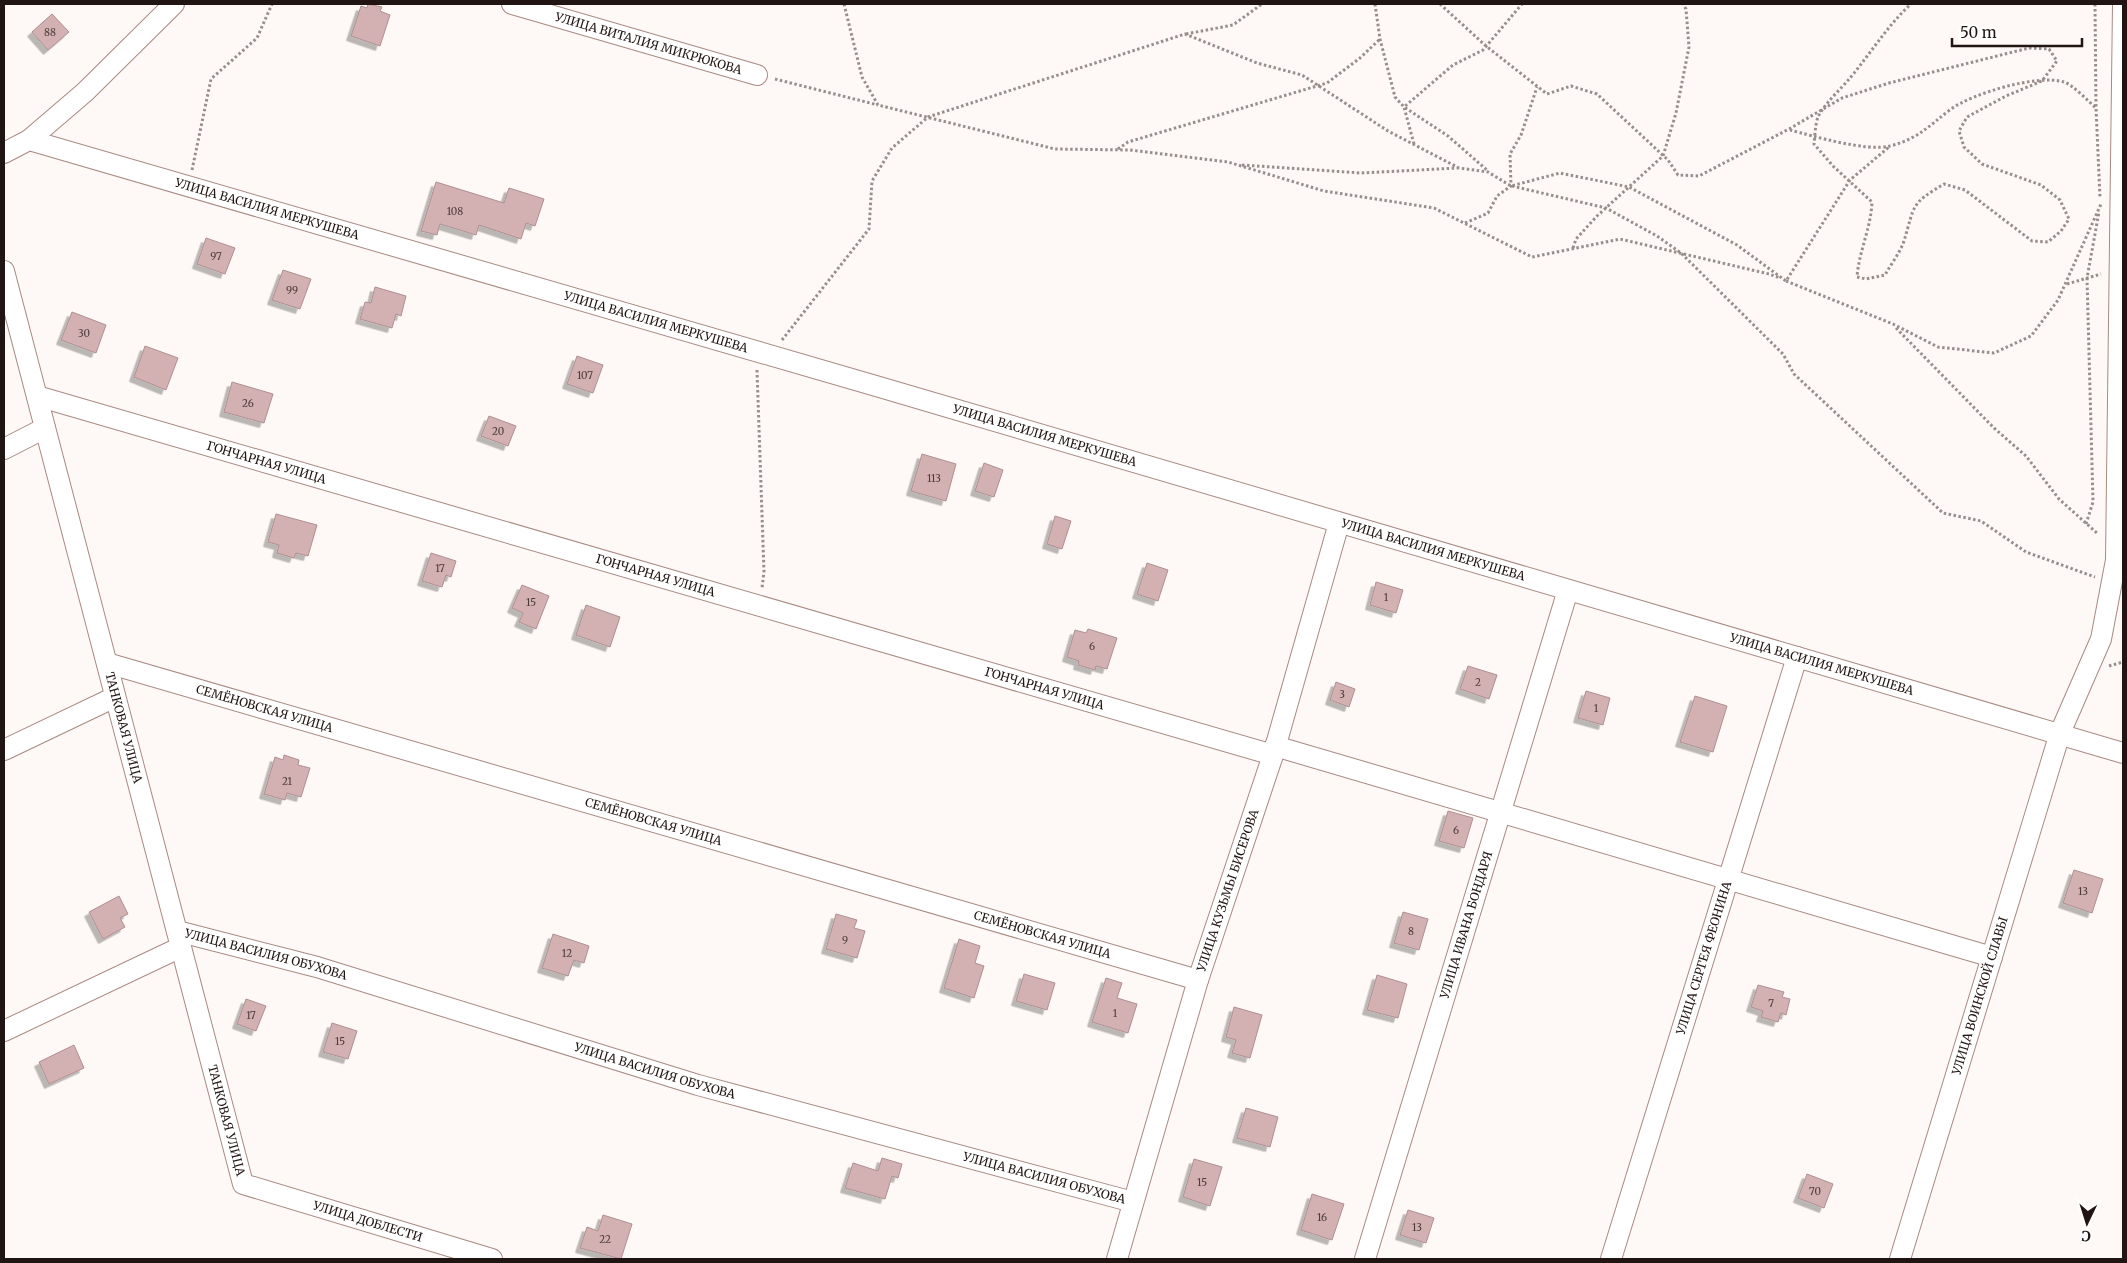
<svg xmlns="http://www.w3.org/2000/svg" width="2127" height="1263" viewBox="0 0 2127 1263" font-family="Merriweather,serif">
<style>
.building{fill:#d3b0b2;stroke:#ae8f91;filter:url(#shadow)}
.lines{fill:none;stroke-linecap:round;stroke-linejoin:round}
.street-casing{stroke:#a88a82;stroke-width:22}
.path{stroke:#988f8d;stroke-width:3;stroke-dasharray:2.5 2.5;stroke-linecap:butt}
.street{stroke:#fff;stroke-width:20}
.labels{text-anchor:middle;stroke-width:4;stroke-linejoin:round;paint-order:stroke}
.number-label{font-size:10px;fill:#4d3c3a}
.street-label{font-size:12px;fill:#201512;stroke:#fff}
</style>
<defs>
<filter id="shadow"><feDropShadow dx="-4.5" dy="4.5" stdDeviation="0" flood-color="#0004"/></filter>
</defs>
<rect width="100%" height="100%" fill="#fef8f6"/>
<path class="building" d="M368 4 382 7 380 11 390 15 380 46 351 36 361 6 367 8Z
M52 14 69 32 48 50 32 32Z
M436 182 504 203 509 188 544 199 535 226 526 223 521 239 479 225 476 235 440 224 437 235 421 231Z
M206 238 235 248 225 274 197 264Z
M283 270 311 279 300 309 272 300Z
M375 287 406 296 401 316 396 314 392 328 360 319 365 302 371 303Z
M72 312 106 325 96 353 61 340Z
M145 346 178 358 166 390 134 377Z
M577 356 603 365 593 393 567 384Z
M232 382 273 394 264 423 224 412Z
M489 416 516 426 508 446 481 436Z
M922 454 956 464 946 501 911 491Z
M984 463 1003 470 994 497 975 491Z
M276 514 317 525 308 556 296 553 294 558 277 553 279 545 268 542Z
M1055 516 1071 521 1062 549 1047 544Z
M431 553 456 561 451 577 446 575 442 587 422 581Z
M1147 563 1168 570 1158 601 1137 594Z
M1376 582 1403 590 1396 613 1370 605Z
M522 585 549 596 536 629 519 622 523 613 512 608Z
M586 605 620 617 610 647 576 635Z
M1088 629 1117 638 1107 669 1096 666 1095 670 1078 665 1079 661 1067 657 1075 630 1086 633Z
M1468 666 1497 675 1489 699 1460 689Z
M1336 682 1355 689 1349 707 1330 700Z
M1586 691 1610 698 1603 725 1578 718Z
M1695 696 1727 706 1713 752 1680 742Z
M284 755 299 760 298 765 310 768 301 797 287 793 285 800 264 794 275 757 283 760Z
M1448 811 1473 818 1464 848 1439 841Z
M2074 870 2103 879 2092 913 2063 903Z
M119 896 128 914 120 918 125 927 103 939 89 912Z
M1403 912 1428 919 1419 950 1394 943Z
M836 914 857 920 854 928 865 931 857 958 826 949Z
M553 934 589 946 584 963 574 960 568 976 542 968Z
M959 939 980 946 975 963 984 966 974 998 944 988Z
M1024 974 1055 983 1047 1010 1016 1001Z
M1377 975 1407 984 1398 1018 1367 1010Z
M1106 978 1122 983 1117 998 1137 1004 1128 1033 1092 1022Z
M1758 985 1784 992 1782 997 1790 999 1786 1015 1781 1013 1778 1022 1761 1017 1763 1011 1751 1007Z
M246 999 266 1006 256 1031 237 1024Z
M1234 1007 1262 1015 1250 1058 1232 1053 1236 1040 1226 1037Z
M332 1023 357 1031 348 1059 323 1052Z
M74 1045 84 1068 49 1084 39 1062Z
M1246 1108 1278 1117 1270 1147 1237 1138Z
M882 1158 902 1164 898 1178 892 1176 885 1199 845 1188 853 1163 878 1171Z
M1194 1159 1222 1167 1210 1206 1183 1197Z
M1807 1174 1833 1184 1824 1208 1798 1198Z
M1312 1194 1344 1204 1332 1240 1301 1230Z
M1408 1210 1434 1218 1426 1243 1400 1235Z
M603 1215 632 1224 621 1259 580 1248 587 1227 598 1231Z"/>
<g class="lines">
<defs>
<g id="street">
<path id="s1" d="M512 4 757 75"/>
<path d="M29 140 85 92 174 4"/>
<path id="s2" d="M4 153 29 140 876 386 2123 753"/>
<path id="s3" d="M4 271 243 1184 492 1259"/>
<path id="s4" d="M37 396 1273 755"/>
<path d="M4 449 45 428"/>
<path id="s5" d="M107 663 1198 980"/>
<path d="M1275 746 1992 957"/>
<path d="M4 750 115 697"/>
<path id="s6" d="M177 931 317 967 698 1085 1133 1202"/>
<path d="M4 1031 181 947"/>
<path id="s7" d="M1117 1259 1198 980 1273 755 1339 523"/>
<path id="s8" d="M1365 1259 1568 590"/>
<path id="s9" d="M1611 1259 1797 657"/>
<path id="s10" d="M1900 1259 2060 733 2101 639 2116 560 2123 4"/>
</g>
</defs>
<use href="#street" class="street-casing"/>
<path class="path" d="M844 4 862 77 878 105 1055 149 1130 150 1228 162 1324 191 1434 208 1532 257 1620 239 1769 274 1780 278
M1375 4 1380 39 1395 97 1404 107 1448 136 1488 171
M1440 4 1486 46 1547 94 1571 86 1597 94 1668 160 1678 175 1699 176 1789 129 1842 98 1889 83 2029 48 2049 49 2057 61 2042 81 2006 96 1967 117 1959 131 1964 147 1982 164 2041 185 2060 200 2069 219 2061 231 2048 242 2032 241 1965 190 1944 184C1910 204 1915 205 1904 241 1900 253 1891 264 1885 275L1866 279 1857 277C1859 251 1871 228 1872 202L1833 166 1814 144C1815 136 1815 125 1818 117 1825 103 1840 90 1850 78 1871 53 1887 26 1911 4
M2095 4 2096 108 2100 198
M1186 34 1233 25 1262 4
M775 79 878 105
M1790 130C1813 136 1867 152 1890 146 1918 139 1930 125 1951 109 1974 93 2037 74 2064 82 2072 84 2089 102 2096 108
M1414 144 1404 107 1453 65 1483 50 1522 4
M1118 149 1128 142 1327 83 1360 58 1380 39
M1242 165 1361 173 1458 168
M192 170 211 79 257 38 272 4
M1512 186 1606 208 1657 236 1681 253 1783 354 1794 374 1943 513 1981 521 2026 552 2095 577
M1465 223 1488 213 1497 196 1511 186 1510 154 1521 135 1537 87
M1573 248 1576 239 1597 216 1663 156 1676 113 1689 47 1686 9 1683 4
M1786 281 1893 324 1938 347 1994 353 2031 336 2058 300 2101 204
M2067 284 2101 274
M1896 328 1994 428 2026 456 2059 499 2098 534
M782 340 869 229 872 181 892 148 928 117 1185 34 1257 63 1302 75 1388 131 1459 168 1488 172 1511 186 1560 173 1629 187 1737 245 1786 281 1850 180 1889 147
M757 370 764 572 762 588
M2086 524 2093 502 2087 278 2099 212
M2109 666 2123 662"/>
<use href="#street" class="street"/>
</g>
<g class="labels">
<g class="number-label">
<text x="50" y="36">88</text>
<text x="455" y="215">108</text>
<text x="216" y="260">97</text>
<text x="292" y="294">99</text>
<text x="84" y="337">30</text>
<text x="585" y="379">107</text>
<text x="248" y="407">26</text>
<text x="498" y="435">20</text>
<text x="934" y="482">113</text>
<text x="440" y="572">17</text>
<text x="1386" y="601">1</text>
<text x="531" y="606">15</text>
<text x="1092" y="650">6</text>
<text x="1478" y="686">2</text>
<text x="1342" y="698">3</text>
<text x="1596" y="712">1</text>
<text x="287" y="785">21</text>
<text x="1456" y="834">6</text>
<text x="2083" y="895">13</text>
<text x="1411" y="935">8</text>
<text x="845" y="944">9</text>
<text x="567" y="957">12</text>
<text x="1771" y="1007">7</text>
<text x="1115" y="1017">1</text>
<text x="251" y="1019">17</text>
<text x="340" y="1045">15</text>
<text x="1202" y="1186">15</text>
<text x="1815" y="1195">70</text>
<text x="1322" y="1221">16</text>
<text x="1417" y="1231">13</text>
<text x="605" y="1243">22</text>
</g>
<g class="street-label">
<text dy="4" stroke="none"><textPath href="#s1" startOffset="142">УЛИЦА ВИТАЛИЯ МИКРЮКОВА</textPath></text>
<text dy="4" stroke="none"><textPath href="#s2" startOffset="276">УЛИЦА ВАСИЛИЯ МЕРКУШЕВА</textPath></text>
<text dy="4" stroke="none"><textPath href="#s2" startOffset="681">УЛИЦА ВАСИЛИЯ МЕРКУШЕВА</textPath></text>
<text dy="4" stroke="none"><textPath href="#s2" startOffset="1086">УЛИЦА ВАСИЛИЯ МЕРКУШЕВА</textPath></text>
<text dy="4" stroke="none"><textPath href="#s4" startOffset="239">ГОНЧАРНАЯ УЛИЦА</textPath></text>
<text dy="4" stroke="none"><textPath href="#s2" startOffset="1491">УЛИЦА ВАСИЛИЯ МЕРКУШЕВА</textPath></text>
<text dy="4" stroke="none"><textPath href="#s4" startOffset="644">ГОНЧАРНАЯ УЛИЦА</textPath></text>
<text dy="4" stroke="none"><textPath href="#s2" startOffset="1896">УЛИЦА ВАСИЛИЯ МЕРКУШЕВА</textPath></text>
<text dy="4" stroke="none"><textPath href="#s4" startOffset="1049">ГОНЧАРНАЯ УЛИЦА</textPath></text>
<text dy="4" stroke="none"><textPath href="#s5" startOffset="164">СЕМЁНОВСКАЯ УЛИЦА</textPath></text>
<text dy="4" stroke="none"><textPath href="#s3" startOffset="472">ТАНКОВАЯ УЛИЦА</textPath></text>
<text dy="4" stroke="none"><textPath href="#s5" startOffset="569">СЕМЁНОВСКАЯ УЛИЦА</textPath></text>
<text dy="4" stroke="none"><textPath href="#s7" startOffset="385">УЛИЦА КУЗЬМЫ БИСЕРОВА</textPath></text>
<text dy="4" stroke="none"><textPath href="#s8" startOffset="349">УЛИЦА ИВАНА БОНДАРЯ</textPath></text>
<text dy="4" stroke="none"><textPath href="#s5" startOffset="974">СЕМЁНОВСКАЯ УЛИЦА</textPath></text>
<text dy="4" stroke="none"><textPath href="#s6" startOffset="92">УЛИЦА ВАСИЛИЯ ОБУХОВА</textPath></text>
<text dy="4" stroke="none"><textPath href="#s9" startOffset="315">УЛИЦА СЕРГЕЯ ФЕОНИНА</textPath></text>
<text dy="4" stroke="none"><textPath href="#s10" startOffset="275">УЛИЦА ВОИНСКОЙ СЛАВЫ</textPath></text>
<text dy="4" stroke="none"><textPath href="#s6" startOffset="498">УЛИЦА ВАСИЛИЯ ОБУХОВА</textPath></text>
<text dy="4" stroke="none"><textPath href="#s3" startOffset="878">ТАНКОВАЯ УЛИЦА</textPath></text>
<text dy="4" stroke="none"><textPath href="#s6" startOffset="902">УЛИЦА ВАСИЛИЯ ОБУХОВА</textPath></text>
<text dy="4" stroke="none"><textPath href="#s3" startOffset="1074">УЛИЦА ДОБЛЕСТИ</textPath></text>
</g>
</g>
<rect width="2127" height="1263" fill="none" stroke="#201512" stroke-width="10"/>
<g transform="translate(2087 1223) rotate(184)" stroke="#ffffff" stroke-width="4" paint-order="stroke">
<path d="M0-4L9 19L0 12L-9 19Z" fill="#201512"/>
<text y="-8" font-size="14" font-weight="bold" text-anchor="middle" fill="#201512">С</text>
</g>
<path d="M1952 38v8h130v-8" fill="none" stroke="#201512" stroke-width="2.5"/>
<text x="1960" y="38" font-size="15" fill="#201512" stroke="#ffffff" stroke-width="4" paint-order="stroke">50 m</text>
</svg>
